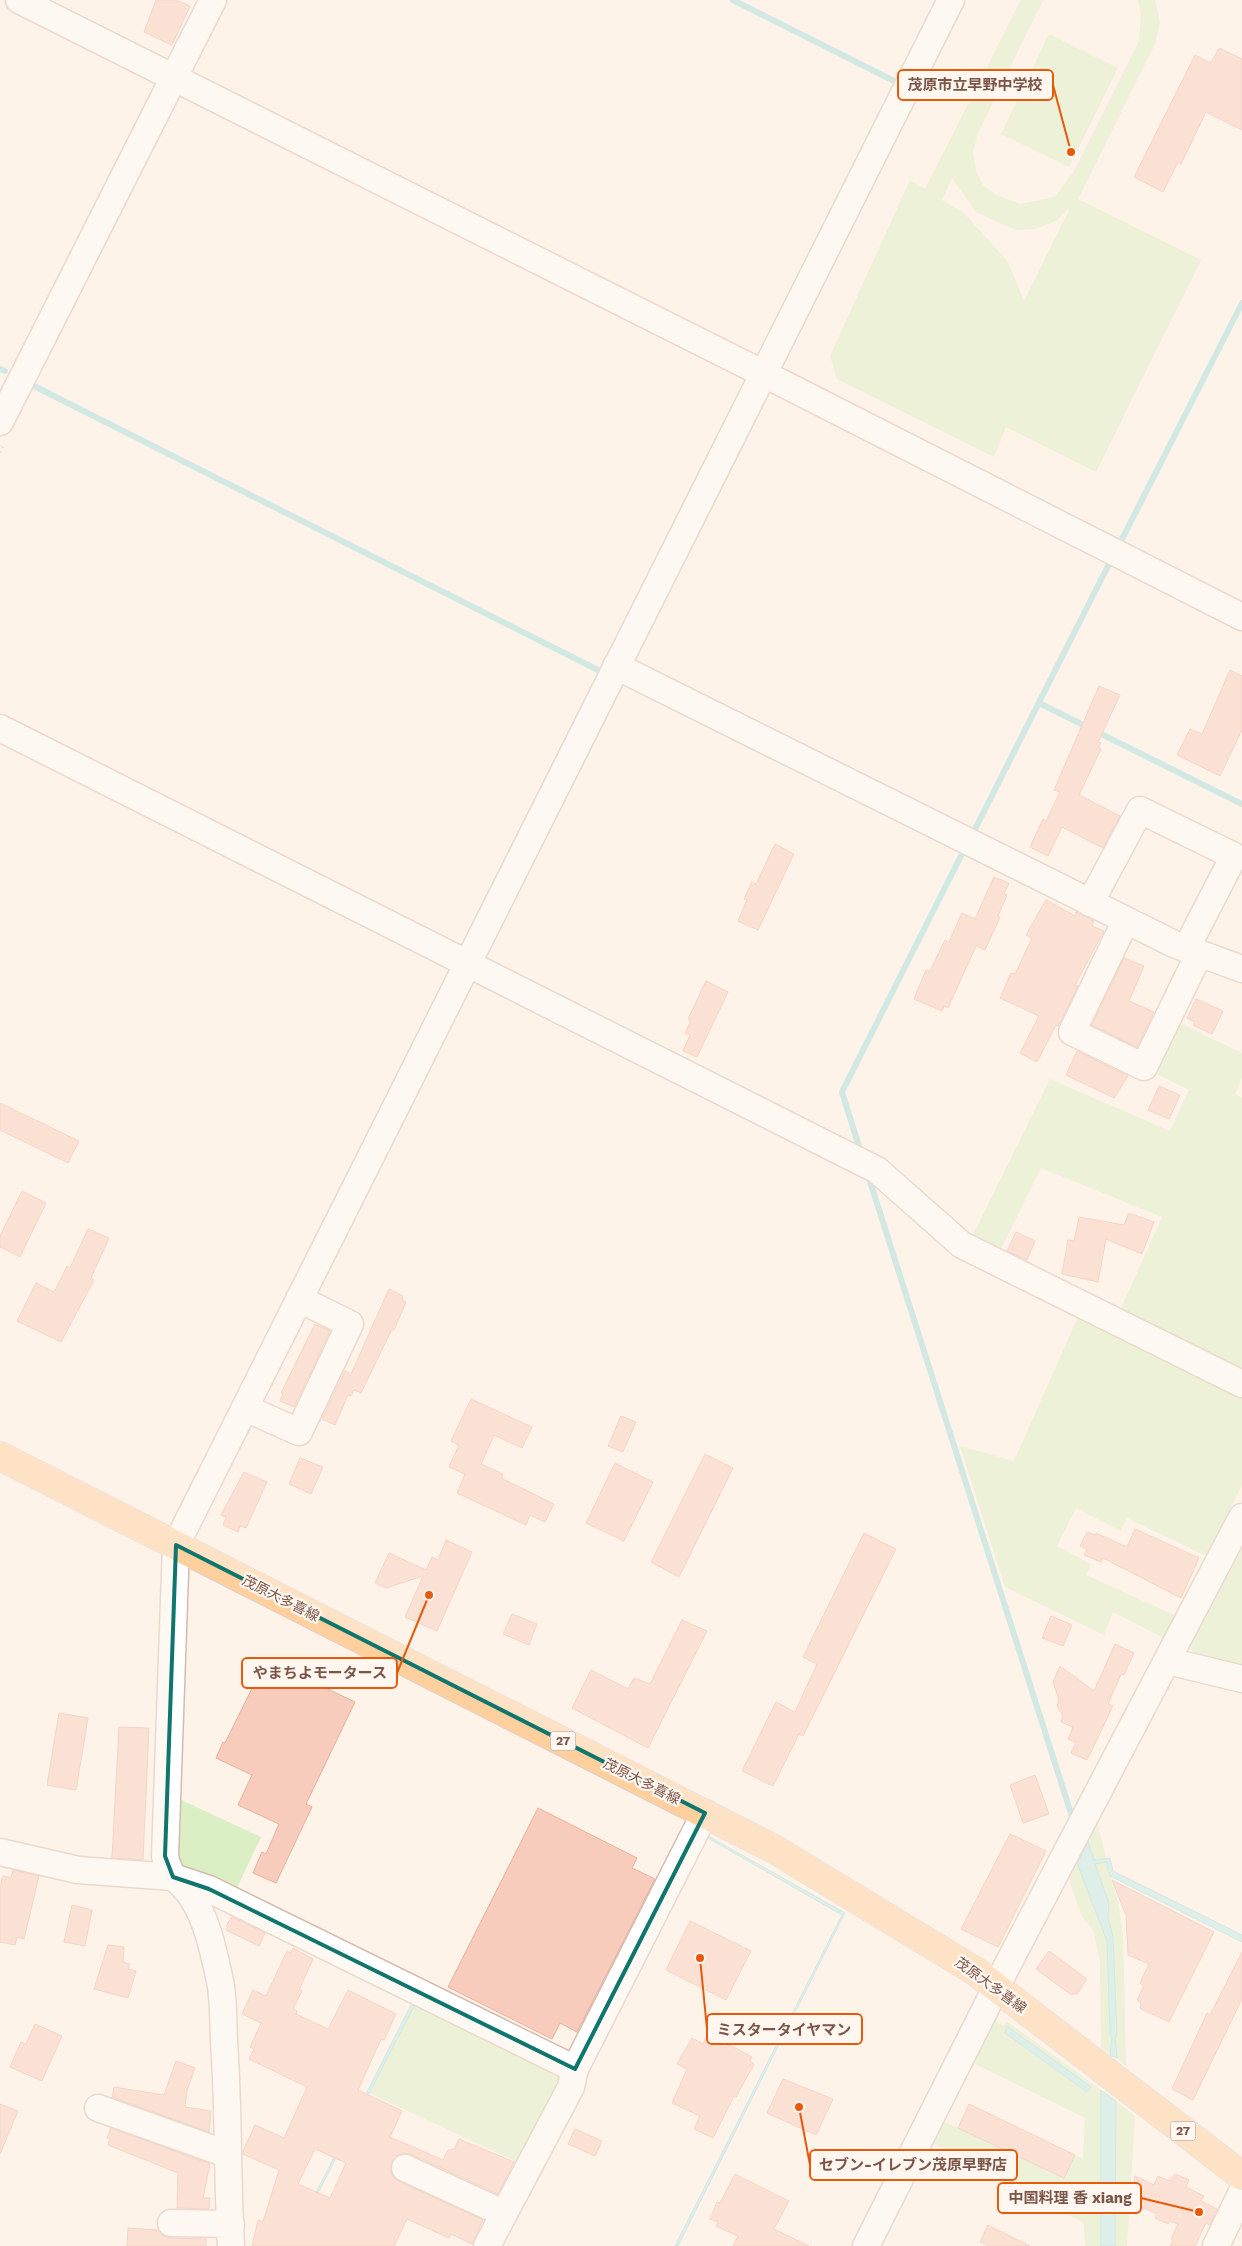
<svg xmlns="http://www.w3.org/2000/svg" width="1242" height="2246" viewBox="0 0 1242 2246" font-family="'Work Sans','Noto Sans JP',sans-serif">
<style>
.green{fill:#daefc4;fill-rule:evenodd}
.water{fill:#b9eaeb;stroke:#9edcde}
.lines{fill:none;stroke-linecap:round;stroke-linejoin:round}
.stream{stroke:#9edcde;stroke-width:6}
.building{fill:#f7ccbc;stroke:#ecaf9b;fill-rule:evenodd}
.minor-casing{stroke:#d5bbae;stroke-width:29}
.major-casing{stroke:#dacfcc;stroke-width:30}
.path{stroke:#ddaf9e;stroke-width:3;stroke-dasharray:1 4;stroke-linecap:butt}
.minor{stroke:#fff;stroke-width:26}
.major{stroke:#ffcf9e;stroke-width:28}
.marked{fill:none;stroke:#0f766e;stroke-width:4;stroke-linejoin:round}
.labels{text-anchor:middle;stroke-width:4.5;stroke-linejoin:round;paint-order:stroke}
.shield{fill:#fff7f0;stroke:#a3857a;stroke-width:1}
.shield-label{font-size:12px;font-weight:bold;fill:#7c5448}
.street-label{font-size:14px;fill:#7c5448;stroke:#fff7f0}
.leader{fill:none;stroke:#e8590c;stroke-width:2}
.callout-dot{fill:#e8590c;stroke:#fff7f0;stroke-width:2}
.callout{fill:#fff7f0;stroke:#e8590c;stroke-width:2}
.callout-label{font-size:15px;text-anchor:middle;font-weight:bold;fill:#7c5448}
</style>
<rect width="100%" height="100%" fill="#fef3e8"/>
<path class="green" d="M1021 0H1043L978 133 973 153 976 171 983 185 996 195 1020 204 1055 197 1074 171 1139 41 1141 15 1138 0H1155L1160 22 1155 44 1078 199 1201 260 1096 472 1006 427 994 457 837 379 830 356 910 180 925 189ZM952 178 976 212 1015 230 1035 229 1056 221 1070 208 1024 301 1008 262 964 213 942 200Z
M1049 34 1118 68 1069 167 1001 134Z
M1173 1020 1242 1053V1077L1235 1094 1242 1098V1374L1117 1317 1162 1217 1041 1168 997 1257 969 1243 1050 1079 1170 1131 1189 1090 1149 1070Z
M1081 1310 1242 1390V1485L1206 1556 1127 1518 1120 1531 1076 1508 1057 1546 1091 1564 1086 1575 1176 1616 1164 1638 1113 1612 1104 1635 1005 1587 960 1446 1014 1461Z
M1242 1549V1674L1199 1663 1190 1647Z
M179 1799 261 1837 235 1892 184 1868 178 1858Z
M1097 1822 1106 1858 1094 1860 1088 1842Z
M1106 1862 1118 1902 1123 1936 1126 2066 1117 2058 1115 2037 1113 1937 1108 1917 1109 1903 1095 1864Z
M1077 1863 1107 1941 1110 2035 1112 2037 1110 2055 1101 2048 1100 1961 1093 1930 1081 1915 1069 1879Z
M416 2001 563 2074 521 2164 369 2093Z
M993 2019 1003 2026 1008 2022 1101 2090V2246H1085L1084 2223 931 2142 943 2121 1064 2178 1075 2155 1083 2158 1085 2118 971 2062Z
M1116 2101 1135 2116 1127 2246H1115Z"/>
<path class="water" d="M708 1836 845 1913 678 2246H675L842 1915 708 1838Z
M1088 1842 1094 1860 1110 1858 1113 1871 1242 1935V1942L1110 1876 1106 1862 1095 1864 1109 1903 1108 1917 1113 1937 1117 2036 1115 2037 1117 2058 1110 2055 1112 2037 1110 2035 1107 1941 1077 1863Z
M411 2005 414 2006 291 2246H289Z
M1007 2026 1091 2087 1087 2092 1005 2033Z
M1101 2090 1116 2101 1115 2246H1101Z"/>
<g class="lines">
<path class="stream" d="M733 0 898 83
M0 369 5 371
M36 387 602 672
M1118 547 1242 303
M1039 703 1242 804
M971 837 1112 558
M861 1153 842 1092 966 846
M868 1175 1074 1823"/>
</g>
<path class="building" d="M156 0H176L190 6 172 45 144 32Z
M1219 48 1242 59V130L1206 112 1181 164 1178 162 1163 192 1134 177 1195 55 1211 63Z
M1230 670 1242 676V730L1220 776 1177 755 1190 729 1202 734Z
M1099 686 1120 695 1098 742 1101 743 1098 748 1101 749 1079 795 1120 816 1103 848 1062 827 1048 856 1030 847 1043 819 1046 821 1060 792 1054 790Z
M775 844 794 854 758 930 738 921 747 900 744 899 752 882 756 884Z
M994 877 1009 883 1004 894 1007 895 998 916 1000 917 985 950 976 946 948 1008 944 1006 942 1011 914 999 926 970 930 971 945 940 949 942 962 913 975 919Z
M1046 900 1075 916 1076 912 1094 921 1092 926 1104 931 1075 985 1078 986 1058 1026 1056 1025 1037 1062 1020 1053 1039 1016 1000 998 1011 973 1015 974 1032 938 1026 935Z
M1124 958 1144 966 1129 1001 1154 1012 1137 1047 1092 1025Z
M706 981 728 992 697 1057 683 1051 690 1035 685 1033 691 1021 688 1019Z
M1196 999 1223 1011 1212 1034 1193 1025 1195 1022 1187 1018Z
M1077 1051 1128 1076 1114 1098 1066 1075Z
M1159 1086 1180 1095 1169 1119 1148 1110Z
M0 1103 79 1141 68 1163 0 1130Z
M22 1191 46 1203 20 1257 0 1247V1236Z
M1129 1213 1154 1222 1142 1254 1106 1239 1098 1282 1062 1274 1068 1240 1074 1241 1079 1217 1124 1225Z
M88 1229 109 1238 91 1278 94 1280 61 1342 17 1321 36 1283 54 1292 67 1266 70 1268Z
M1016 1232 1035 1241 1027 1260 1007 1251Z
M389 1289 403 1296 402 1300 406 1302 394 1330 392 1329 361 1393 354 1390 351 1396 348 1395 335 1425 322 1419 345 1371 351 1374Z
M315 1324 330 1331 294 1407 280 1401 283 1394 281 1393Z
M471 1399 532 1427 522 1448 494 1435 481 1464 503 1474 501 1478 554 1504 545 1522 530 1515 526 1525 457 1493 465 1474 449 1467 459 1445 451 1441Z
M621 1416 636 1422 623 1452 608 1446Z
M705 1454 733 1468 679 1577 651 1562Z
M300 1458 323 1467 311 1494 289 1484Z
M615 1463 653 1482 624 1541 586 1523Z
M244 1472 267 1482 246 1528 240 1526 238 1532 223 1525 226 1517 221 1515Z
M1135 1529 1199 1558 1181 1598 1103 1558 1101 1562 1084 1555 1087 1549 1080 1546 1087 1532 1095 1535 1096 1533 1127 1547Z
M864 1533 896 1549 803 1736 799 1734 773 1786 742 1771 776 1702 795 1712 817 1664 803 1657Z
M446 1540 472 1552 437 1631 405 1617 423 1576 386 1588 375 1583 389 1553 426 1570 432 1557 438 1560Z
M512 1614 537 1624 529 1645 503 1634Z
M1051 1616 1072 1625 1063 1646 1042 1638Z
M682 1620 707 1631 648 1748 572 1708 591 1670 628 1689 634 1678 650 1684Z
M1115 1644 1134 1653 1124 1675 1121 1674 1108 1704 1113 1706 1087 1760 1071 1753 1076 1743 1068 1739 1073 1727 1061 1722 1063 1716 1057 1706 1059 1700 1053 1682 1060 1666 1094 1691Z
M266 1660 355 1702 306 1804 312 1807 276 1883 253 1873 262 1852 266 1854 279 1824 238 1805 252 1775 216 1758 223 1742 225 1743Z
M59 1713 88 1718 76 1790 47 1785Z
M119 1727 149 1728 143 1860 112 1858Z
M1035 1775 1049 1814 1023 1823 1010 1785Z
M538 1808 637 1858 632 1868 655 1879 577 2032 560 2023 552 2039 448 1987Z
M1010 1834 1046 1851 998 1947 961 1929Z
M13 1870 39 1876 24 1939 17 1937 15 1945 0 1942V1887L3 1876 11 1878Z
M1112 1880 1214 1932 1169 2022 1140 2008 1141 2003 1137 2000 1144 1986 1140 1983 1149 1964 1128 1955 1126 1915Z
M72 1905 92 1910 85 1946 64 1942Z
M232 1917 265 1933 259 1946 226 1930 228 1927 226 1926Z
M690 1921 751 1951 726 2000 666 1970Z
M108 1945 124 1947 123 1962 130 1964 128 1969 136 1971 128 1998 94 1989Z
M293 1948 313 1959 299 1990 302 1991 293 2009 297 2011 296 2014 328 2029 348 1990 396 2014 384 2040 381 2039 358 2090 402 2111 390 2137 443 2160 448 2150 454 2149 459 2139 514 2162 498 2194 411 2154 403 2153 396 2156 392 2161 390 2170 393 2177 398 2181 483 2220 472 2244 451 2234 449 2238 407 2219 394 2246H252L258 2220 263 2222 279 2170 243 2154V2151L255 2125 284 2138 307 2087 249 2059 254 2049 250 2047 261 2023 242 2014 253 1990 266 1996 287 1951 291 1953ZM315 2149 346 2163 330 2198 298 2184Z
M1049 1951 1087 1979 1077 1994H1070L1036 1969Z
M1242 1952V1999L1193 2100 1172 2089 1207 2013 1210 2015Z
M35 2024 62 2036 42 2081 10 2067 21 2042 26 2044Z
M707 2036 726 2048 728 2044 752 2057 750 2061 754 2064 736 2097 734 2096 713 2138 694 2129 700 2116 672 2103 687 2069 677 2064 692 2038 703 2044Z
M176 2061 195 2068 187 2090 185 2107 211 2111 209 2132 112 2097 114 2087 164 2095Z
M783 2079 833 2099 816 2135 767 2113Z
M0 2104 18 2111 0 2154Z
M969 2104 1075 2155 1064 2178 958 2128Z
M111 2128 210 2164 203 2198H210L209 2209 177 2208 178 2173 108 2145 110 2139 107 2138Z
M575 2129 602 2141 595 2156 568 2144Z
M735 2174 789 2201 774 2229 809 2246H733L738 2236 716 2226 718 2222 710 2219 717 2202 720 2203Z
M1175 2174 1189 2180 1186 2187 1204 2196 1201 2201 1217 2209 1210 2225 1206 2223 1195 2246H1170L1173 2240 1171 2239 1178 2224 1170 2221 1168 2224 1155 2218 1157 2214 1133 2203 1135 2176 1154 2185 1158 2176 1169 2181Z
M988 2225 1030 2246H989L980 2242Z
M128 2228 158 2230 163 2236 171 2238 206 2239V2246H127Z"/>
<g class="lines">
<defs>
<path id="minor" d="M19 0 776 380 1242 617
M0 422 213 0
M616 666 1174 944 1242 969
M0 728 877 1170 962 1245 1242 1384
M1090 903 1140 810 1234 856 1186 949
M1126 920 1072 1032 1144 1067 1199 954
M245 1408 299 1432 350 1324 299 1299
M1168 1661 1242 1679
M0 1852 78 1870 173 1877 209 1889 575 2069
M98 2108 227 2154
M405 2168 503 2213
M171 2223 231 2224
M231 2246C227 2178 229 2110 224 2042 223 2022 224 2000 220 1981 214 1954 208 1922 193 1899 182 1880 170 1881 165 1856L176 1545 951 0
M487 2246 571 2087 575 2069 705 1813
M866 2246 1008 1964 1242 1517
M1216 2246 1242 2192"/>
<path id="major" d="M0 1456 774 1849 975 1971 1242 2176"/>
</defs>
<use href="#minor" class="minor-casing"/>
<use href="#major" class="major-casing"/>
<path class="path" d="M0 452 4 444"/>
<use href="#minor" class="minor"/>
<use href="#major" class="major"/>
</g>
<path d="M0 0H1242V2246H0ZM176 1545 705 1813 575 2069 209 1889 173 1877 165 1856Z" fill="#fef3e8" fill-opacity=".55" fill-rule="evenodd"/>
<path class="marked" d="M176 1545 705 1813 575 2069 209 1889 173 1877 165 1856Z"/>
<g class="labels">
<g class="shield">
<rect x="550.5" y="1731.5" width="25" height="19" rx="4"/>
<rect x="1170.5" y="2121.5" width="25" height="19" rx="4"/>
</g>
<g class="shield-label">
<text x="563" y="1745">27</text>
<text x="1183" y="2135">27</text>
</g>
<g class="street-label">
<text transform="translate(281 1598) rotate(27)" y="5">茂原大多喜線</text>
<text transform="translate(642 1781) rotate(27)" y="5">茂原大多喜線</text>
<text transform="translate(991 1985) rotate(36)" y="5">茂原大多喜線</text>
</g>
</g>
<path class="leader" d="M1071 152L1053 85M429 1595L397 1673M700 1958L707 2029M799 2107L810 2165M1199 2212L1141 2198"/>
<g class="callout-dot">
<circle cx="1071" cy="152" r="5"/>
<circle cx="429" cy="1595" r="5"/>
<circle cx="700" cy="1958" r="5"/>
<circle cx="799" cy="2107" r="5"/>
<circle cx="1199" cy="2212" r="5"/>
</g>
<g class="callout">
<rect x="898" y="70" width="155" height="30" rx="5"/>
<rect x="242" y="1658" width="155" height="30" rx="5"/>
<rect x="707" y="2014" width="155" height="30" rx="5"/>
<rect x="810" y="2150" width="207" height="30" rx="5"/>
<rect x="998" y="2183" width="143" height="30" rx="5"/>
</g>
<g class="callout-label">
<text x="975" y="90">茂原市立早野中学校</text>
<text x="320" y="1678">やまちよモータース</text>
<text x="784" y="2035">ミスタータイヤマン</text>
<text x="913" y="2170">セブン-イレブン茂原早野店</text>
<text x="1070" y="2203">中国料理 香 xiang</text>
</g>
</svg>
